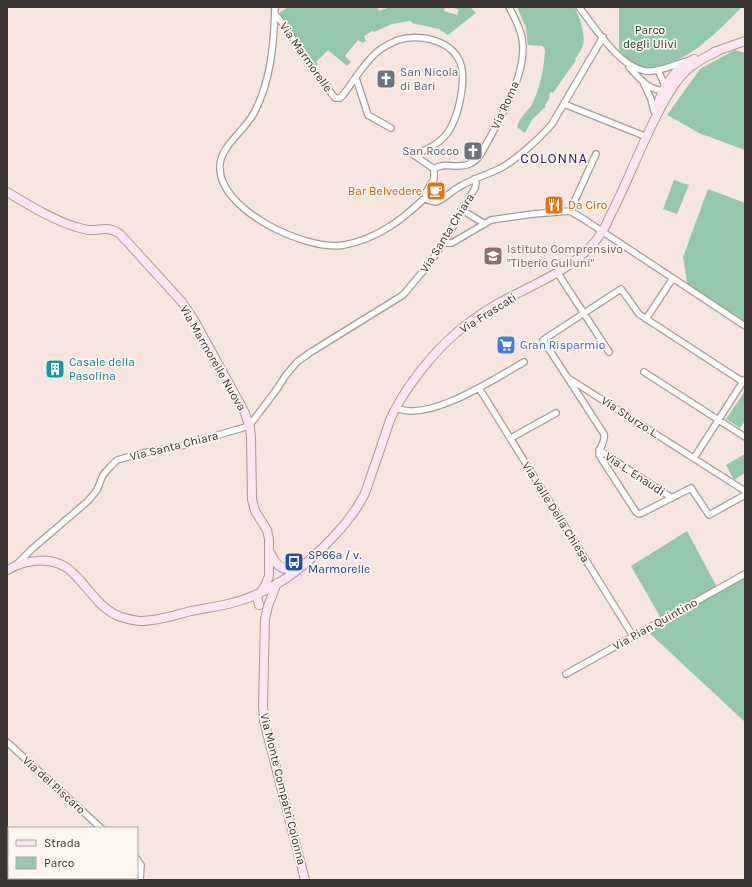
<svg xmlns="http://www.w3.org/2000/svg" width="752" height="887" viewBox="0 0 752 887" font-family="Karla,sans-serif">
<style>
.green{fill:#93c8aa}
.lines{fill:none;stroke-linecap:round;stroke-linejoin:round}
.street-casing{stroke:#a89a93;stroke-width:8}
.secondary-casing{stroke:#a89a93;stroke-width:10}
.street{stroke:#fff;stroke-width:5.5}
.secondary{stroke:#fde5f1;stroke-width:8}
.labels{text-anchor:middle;stroke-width:3.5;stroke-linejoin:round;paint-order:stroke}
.park-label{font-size:12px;fill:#0d412a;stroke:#fef5f0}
.street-label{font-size:12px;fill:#3a3432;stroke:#fef5f0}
.worship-label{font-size:12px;fill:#5b616d;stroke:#fef5f0;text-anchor:start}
.food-label{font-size:12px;fill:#c56008;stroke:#fef5f0;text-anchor:end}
.education-label{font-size:12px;fill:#785e54;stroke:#fef5f0;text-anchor:start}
.shop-label{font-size:12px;fill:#366cbe;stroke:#fef5f0;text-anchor:start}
.culture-label{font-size:12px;fill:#0d838f;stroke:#fef5f0;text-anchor:start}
.transit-label{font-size:12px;fill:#164399;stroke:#fef5f0;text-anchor:start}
.quarter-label{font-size:14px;letter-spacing:1px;fill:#281f59;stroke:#fef5f0}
</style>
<rect width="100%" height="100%" fill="#f6e6df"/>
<path class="green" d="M289 7H378L379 11 390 7H445L444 11 457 15 459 10 451 7H470L476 13 448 35 439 29 412 23 411 21 392 24 374 32 372 31 364 36 366 41 363 43 358 40 345 56 351 62 347 66 328 50 316 62 318 64 316 66 310 61 281 16 280 12Z
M517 7H574C579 14 586 36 583 45 582 49 578 55 575 59L576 60 553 93 550 92 549 99 545 105 546 106 532 120 525 133 517 127C519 118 526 113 531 106 540 90 544 68 545 50L543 46 528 45 526 28Z
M619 7H742C715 33 694 59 655 67 650 68 642 69 637 67 631 64 624 55 619 50Z
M735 50 745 53V150L701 134 667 115 700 69Z
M674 180 689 185 677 214 663 209Z
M708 189 745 203V326L688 288 683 257Z
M745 391V421L740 428 726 419Z
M745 454V473L734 480 726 465Z
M687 531 718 589 745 574V722L645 629 662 620 631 566Z"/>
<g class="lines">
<defs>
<path id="street" d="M275 7C274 43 271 81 254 113 245 130 221 146 220 165 216 209 307 252 344 245 377 239 402 220 426 197
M579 7C595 27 623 74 652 71 664 70 676 64 688 61
M275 14 285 26 308 63 335 98H340L343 95C354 81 363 64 377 52 383 47 391 43 398 40 418 34 447 39 458 58 469 76 458 121 445 136 436 146 425 150 414 155
M629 67C640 79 648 90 665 91
M658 70 666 88
M356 78 368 115 391 128
M644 84 651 99 654 111
M564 104 647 137
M414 155 434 169
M434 169V179L425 194 428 200 436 202C445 199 451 191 459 187 472 179 487 175 501 168 517 159 540 138 552 124L603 37
M434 169C446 159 466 176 481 154 497 123 529 74 522 38 520 27 514 17 509 7
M462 210 485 224
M570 211 596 154
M444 243H452L491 220 533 214 570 211 582 218 745 326
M557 272 609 352
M646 319 673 278
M644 372 745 437
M568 378 745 491
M743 382 639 314 621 289 543 340 604 434C606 442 599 447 599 455L636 512 639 514 642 513 691 488 709 515 745 495
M479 388 633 636
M397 408C428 423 496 378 524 362
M511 438 556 413
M599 450 672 498
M694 458 744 380
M16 565 32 549 88 501 97 490 103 475 110 467 117 460 143 453 181 446 249 426 277 389 286 375 297 362 311 352 403 295 430 263 447 237 475 188 476 183 474 179
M566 674 745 574
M7 742 101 828
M137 859 141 865 140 880"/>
<path id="secondary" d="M714 52 745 41
M657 107C662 87 675 68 694 59
M7 192C29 205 51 219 76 227 80 228 84 229 88 230 101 231 107 225 120 234L182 302 194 320 245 413 250 428 251 437 252 499 255 511 267 530 269 539V576L265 586 257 597 259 605
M271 554C276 566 284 572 297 568
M7 570C27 559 55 555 73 573 89 588 99 609 121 617 128 619 134 621 141 621 158 621 175 615 191 611 212 607 236 604 255 595 269 589 283 581 295 572 318 554 349 524 363 497 367 490 369 481 372 473 378 456 384 438 390 420 399 399 417 374 432 357 452 334 474 317 499 303 533 284 577 269 600 235 606 227 609 217 614 208 630 176 642 143 659 111 666 98 673 84 684 73 693 63 705 57 718 51
M277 583 268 606 265 619 263 706 264 721 305 880"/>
</defs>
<use href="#street" class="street-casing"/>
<use href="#secondary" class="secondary-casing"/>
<use href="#street" class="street"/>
<use href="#secondary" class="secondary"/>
</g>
<defs>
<symbol id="church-square" viewBox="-11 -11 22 22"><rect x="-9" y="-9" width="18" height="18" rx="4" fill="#6b7280" stroke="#fef5f0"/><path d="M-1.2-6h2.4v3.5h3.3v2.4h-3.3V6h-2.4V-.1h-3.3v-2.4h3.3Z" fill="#fff"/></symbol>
<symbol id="cafe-square" viewBox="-11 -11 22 22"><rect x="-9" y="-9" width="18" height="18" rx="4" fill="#e8710a" stroke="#fef5f0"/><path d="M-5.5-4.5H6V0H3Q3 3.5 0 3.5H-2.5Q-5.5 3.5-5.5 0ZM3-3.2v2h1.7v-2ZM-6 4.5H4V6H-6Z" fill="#fff"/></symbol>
<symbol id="restaurant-square" viewBox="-11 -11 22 22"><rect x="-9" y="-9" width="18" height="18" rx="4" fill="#e8710a" stroke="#fef5f0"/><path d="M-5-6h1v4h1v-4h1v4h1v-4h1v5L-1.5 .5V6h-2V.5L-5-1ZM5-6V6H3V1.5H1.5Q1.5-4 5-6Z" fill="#fff"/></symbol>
<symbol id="school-square" viewBox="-11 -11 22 22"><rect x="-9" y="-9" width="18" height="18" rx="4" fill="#8d6e63" stroke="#fef5f0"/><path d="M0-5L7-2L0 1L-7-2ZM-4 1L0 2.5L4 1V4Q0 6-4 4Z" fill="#fff"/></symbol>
<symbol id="supermarket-square" viewBox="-11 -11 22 22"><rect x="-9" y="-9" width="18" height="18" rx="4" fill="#3f7fe0" stroke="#fef5f0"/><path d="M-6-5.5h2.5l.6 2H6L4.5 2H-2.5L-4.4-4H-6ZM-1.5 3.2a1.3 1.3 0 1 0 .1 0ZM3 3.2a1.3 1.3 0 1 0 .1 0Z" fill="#fff"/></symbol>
<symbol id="building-square" viewBox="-11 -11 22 22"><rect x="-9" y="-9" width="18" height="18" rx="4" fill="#0f9aa8" stroke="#fef5f0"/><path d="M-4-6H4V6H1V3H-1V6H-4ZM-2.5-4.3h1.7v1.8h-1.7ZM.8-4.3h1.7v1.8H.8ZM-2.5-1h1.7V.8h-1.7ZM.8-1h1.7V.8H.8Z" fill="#fff"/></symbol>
<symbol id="bus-square" viewBox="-11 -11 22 22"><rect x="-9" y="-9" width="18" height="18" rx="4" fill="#1a4fb4" stroke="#fef5f0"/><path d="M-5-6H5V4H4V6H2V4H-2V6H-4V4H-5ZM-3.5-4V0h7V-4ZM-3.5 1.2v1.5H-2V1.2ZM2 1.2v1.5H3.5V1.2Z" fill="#fff"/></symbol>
</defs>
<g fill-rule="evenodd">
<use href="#church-square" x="375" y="68" width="22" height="22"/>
<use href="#church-square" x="462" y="140" width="22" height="22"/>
<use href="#cafe-square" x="425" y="180" width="22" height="22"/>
<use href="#restaurant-square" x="543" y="194" width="22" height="22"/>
<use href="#school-square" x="482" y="245" width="22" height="22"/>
<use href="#supermarket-square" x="495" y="334" width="22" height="22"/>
<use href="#building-square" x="44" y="358" width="22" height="22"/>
<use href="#bus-square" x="283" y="551" width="22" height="22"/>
</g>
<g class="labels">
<g class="park-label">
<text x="650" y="34">Parco<tspan x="650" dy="14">degli Ulivi</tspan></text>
</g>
<g class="street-label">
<text transform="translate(306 57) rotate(55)" y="4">Via Marmorelle</text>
<text transform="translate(505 105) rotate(-66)" y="4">Via Roma</text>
<text transform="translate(447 233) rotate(-58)" y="4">Via Santa Chiara</text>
<text transform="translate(488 313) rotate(-32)" y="4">Via Frascati</text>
<text transform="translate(213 358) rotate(60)" y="4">Via Marmorelle Nuova</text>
<text transform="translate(630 417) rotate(33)" y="4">Via Sturzo L.</text>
<text transform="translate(174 446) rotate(-14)" y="4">Via Santa Chiara</text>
<text transform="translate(635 474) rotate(33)" y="4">Via L. Enaudi</text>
<text transform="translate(556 512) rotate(58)" y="4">Via Valle Della Chiesa</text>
<text transform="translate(655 624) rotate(-29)" y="4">Via Pian Quintino</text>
<text transform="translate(54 785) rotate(42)" y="4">Via del Piscaro</text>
<text transform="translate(283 789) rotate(76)" y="4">Via Monte Compatri Colonna</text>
</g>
<g class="worship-label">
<text x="400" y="76">San Nicola<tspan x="400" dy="14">di Bari</tspan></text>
<text x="459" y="155" text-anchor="end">San Rocco</text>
</g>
<g class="food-label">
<text x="422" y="195">Bar Belvedere</text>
<text x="568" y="209" text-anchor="start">Da Ciro</text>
</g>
<g class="education-label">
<text x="507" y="253">Istituto Comprensivo<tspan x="507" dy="14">"Tiberio Gulluni"</tspan></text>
</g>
<g class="shop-label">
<text x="520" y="349">Gran Risparmio</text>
</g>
<g class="culture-label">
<text x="69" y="366">Casale della<tspan x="69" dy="14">Pasolina</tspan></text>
</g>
<g class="transit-label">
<text x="308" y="559">SP66a / v.<tspan x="308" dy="14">Marmorelle</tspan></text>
</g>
<g class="quarter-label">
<text x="554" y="163">COLONNA</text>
</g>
</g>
<rect width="752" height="887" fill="none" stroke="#3a3432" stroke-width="16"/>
<rect x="8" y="827" width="130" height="52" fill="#fef5f0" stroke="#b0a8a4"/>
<rect x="16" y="840" width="20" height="6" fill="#fde5f1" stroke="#b0a8a4"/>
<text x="44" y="847" font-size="12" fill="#3a3432">Strada</text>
<rect x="16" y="857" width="20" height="12" fill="#93c8aa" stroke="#b0a8a4"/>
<text x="44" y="867" font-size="12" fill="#3a3432">Parco</text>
</svg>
